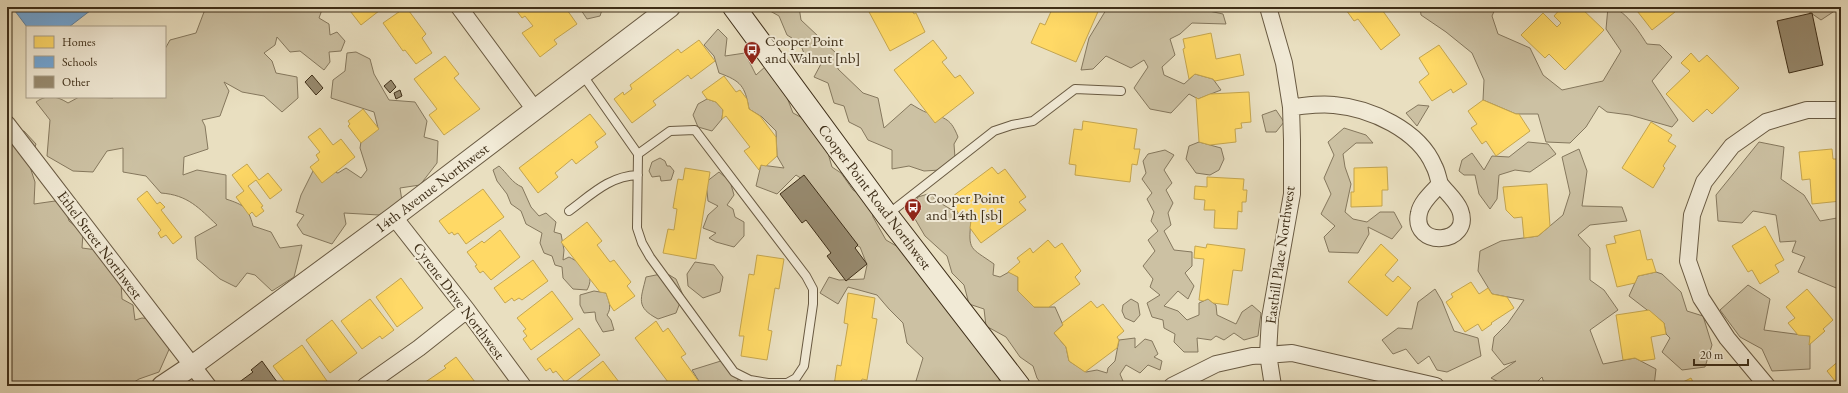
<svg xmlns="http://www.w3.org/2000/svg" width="1848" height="393" viewBox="0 0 1848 393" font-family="'EB Garamond',serif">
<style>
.green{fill:#ccc1a3;stroke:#85785e}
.homes{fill:#ffd966;stroke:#c5a64f}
.schools{fill:#6fa8dc;stroke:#6083a1}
.building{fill:#978a6f;stroke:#3e2e18}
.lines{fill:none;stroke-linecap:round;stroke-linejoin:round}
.service-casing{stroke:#695a42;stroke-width:10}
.minor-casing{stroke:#695a42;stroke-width:18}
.tertiary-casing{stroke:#695a42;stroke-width:22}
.secondary-casing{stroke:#3e2e18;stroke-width:24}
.service{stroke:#f1ead6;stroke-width:8}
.minor{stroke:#f1ead6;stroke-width:16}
.tertiary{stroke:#f1ead6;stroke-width:20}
.secondary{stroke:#f1ead6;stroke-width:22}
.labels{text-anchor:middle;stroke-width:4;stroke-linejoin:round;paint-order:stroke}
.poi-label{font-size:15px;fill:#3e2e18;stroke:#f1ead6;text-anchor:start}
.street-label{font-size:15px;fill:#3e2e18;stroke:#f1ead6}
</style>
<rect width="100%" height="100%" fill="#e9dfc0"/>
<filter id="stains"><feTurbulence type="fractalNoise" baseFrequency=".005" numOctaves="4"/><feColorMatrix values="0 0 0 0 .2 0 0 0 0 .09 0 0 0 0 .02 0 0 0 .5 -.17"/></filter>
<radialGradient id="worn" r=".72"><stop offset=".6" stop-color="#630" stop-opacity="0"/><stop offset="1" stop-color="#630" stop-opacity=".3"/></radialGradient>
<path class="green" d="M210 7H323L319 18 329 24 330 35 337 32 345 41 341 51 329 52 330 62 324 70 300 51 290 52 277 37 275 45 264 53 272 61 276 73 297 77 298 98 282 112 264 96 242 92 224 82 229 91 220 116 202 120 205 126 208 149 184 157 183 175 197 170 226 175V199C244 205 248 207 253 226L271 232 280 248 302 245 294 277 272 291 255 275 247 273 236 287 220 279 197 259 195 237 217 225C199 208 188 195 161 193L146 176 123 172V148L107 151 93 172 73 171 47 156 50 120 36 102C47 94 57 96 68 103L79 97 113 98 114 97H165V49L170 40 196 33 204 12Z
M579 7H603L600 16 587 19Z
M763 7H799L801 20 837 54 838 69 863 93 878 98 884 128 911 104C916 107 922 111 928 113 946 118 951 119 958 137L954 144 955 158 940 170 924 171 909 166 892 169V150L868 140 861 128 849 122 844 106 834 103 828 83 814 77 822 62 805 56 800 43 787 35 779 16Z
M1105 7H1199L1209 11 1223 14 1226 24 1192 23 1180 34 1170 39 1175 55 1162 67 1164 75 1184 84 1195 74 1213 79 1221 90 1198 99 1189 94 1171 113 1150 109 1134 88 1148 67 1144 60 1131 68 1106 56 1093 69 1081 70 1089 38 1106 10Z
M1420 7H1496L1492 16 1498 34 1530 48 1543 75 1562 90 1603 81 1621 51 1606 29 1608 7C1624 7 1639 32 1647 44L1660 45 1672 57 1652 81 1678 120 1672 127 1630 115 1607 112 1599 106 1586 127 1570 143 1546 142 1538 114H1516L1483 100 1484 80 1472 53 1446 32 1421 15Z
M1809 7H1841V8H1839L1821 20 1808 11Z
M718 29 727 38 725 56 745 53 756 75 766 66 783 87 793 113 810 122 825 143 832 167 841 173 853 190 870 201 873 217 886 240 912 255 998 370 1000 386H909L916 381 923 358 907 343 903 323 889 309 877 295 848 287 838 304 820 293 829 277 839 280 864 279 867 265 860 247 840 238 811 185 796 175 777 194 756 186 761 165 784 168 777 156 776 131 762 117 749 109C745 86 741 81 719 73L714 56 704 45Z
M356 52 370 59 374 74 389 100 415 102 427 121 424 137 438 141 437 163 420 185 400 188 402 201 379 215 344 213 346 224 332 244 303 234 297 225 304 215 296 212 301 195 315 167 338 173 346 168 361 178 367 170 360 148 362 136 378 128 374 112 331 98 333 80 345 71 347 53Z
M707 99 716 102 723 110 722 119 712 131 698 127 693 115 698 104Z
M1418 105 1429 106 1417 126 1406 113Z
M1276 110 1284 122 1276 132H1266L1262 115Z
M1344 128 1366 135 1373 143H1356L1343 154 1345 167 1351 184 1345 212 1353 219 1367 222 1380 212H1394L1402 227 1392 239 1368 227 1369 234 1358 253 1329 252 1324 237 1335 226 1321 214 1331 194 1324 178 1334 155 1328 142Z
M24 131 36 144 29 164 35 182 34 204 55 201 65 207 69 221 83 233 82 248 97 250 121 282 122 299 133 305 135 320 142 318 161 320 171 345 159 372 139 379 128 386H7V132Z
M1199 142 1221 148 1224 159 1219 170 1210 175 1196 173 1186 159 1189 146Z
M1528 142 1548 144 1556 154 1530 172 1515 170 1499 175 1497 199 1490 209 1479 194 1475 175H1464L1459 171 1462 160 1472 153 1484 170 1492 156 1509 157Z
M1759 142 1784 147 1781 179 1804 195 1820 221 1837 218 1841 226V290L1798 272 1805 257 1792 252 1796 241 1780 242 1776 215 1753 211 1742 223 1718 221 1716 195Z
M1579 149 1587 171 1582 206 1622 207 1627 221 1590 225 1578 235 1590 248V280L1604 290 1618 310 1590 330 1603 364 1635 358 1656 369 1654 386H1545L1542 377 1536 383 1506 386 1491 378 1516 361 1504 365 1492 350 1494 337 1508 323 1524 300 1492 294 1478 271 1480 251 1501 241 1538 236 1563 215 1570 193 1562 157Z
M1165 150 1174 155 1164 170 1172 183 1166 190 1173 203 1168 213 1171 225 1164 231 1174 250 1192 252V266L1185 273 1194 286 1188 299 1178 291 1164 306 1178 311 1187 320 1199 315V303L1208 299 1216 305 1217 315 1236 324 1242 312 1252 305 1261 313 1258 336 1244 340 1234 333 1224 340 1216 336 1211 340 1197 338 1198 352H1184L1174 342 1175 334 1164 328 1163 320 1152 317 1147 303 1160 295 1150 287 1153 279 1143 266 1155 251 1148 240 1158 231 1151 221 1154 212 1147 199 1152 193 1142 179 1146 173 1143 161 1148 154Z
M660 158 665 161 667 166H670L674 171 671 180 661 181 660 176 652 177 649 171 652 162Z
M499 166C507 173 512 183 522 187L531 207 539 216 546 213 556 222 554 232 561 234 564 250 563 260 569 257C583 264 596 274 587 290L573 289 563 278 562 267 555 265 552 256 544 253 540 243 542 233 526 224 521 211 511 204 507 194 497 181 493 170Z
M719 172 730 181 734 195 727 205 733 209 735 217 744 222V236L734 247 716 242 709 238 716 233 703 228 708 215 718 206 708 201 706 182Z
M931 193 935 200 971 221C968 251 970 247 994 264L993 275 1000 277 1009 272 1018 277V291L1034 307H1055L1063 325 1054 333 1066 347 1069 361 1086 372 1097 370 1107 373 1108 368 1115 361 1119 340 1135 338V348L1145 339 1152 341 1158 354 1154 357 1162 361 1160 370 1148 365 1140 373 1126 365 1120 374 1125 386H1043L1037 378 1033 366 1020 357 1006 337 986 326 984 309 969 304 964 285 952 273 947 256 925 236 915 219 914 205 918 197Z
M695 262 714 265 723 277 720 292 703 298 688 286 687 274Z
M1656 272 1662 274 1681 292 1687 311 1703 316 1712 345 1705 367 1682 370 1662 352 1670 338 1666 334 1664 323 1629 296 1638 276Z
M666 273 676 279 683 295 676 313 658 319C635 307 641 299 646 277Z
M1748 285 1770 299 1764 330 1810 336V369L1772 371 1762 349 1740 337 1720 310Z
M1435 289 1442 301 1454 331 1478 338 1481 356 1447 372 1437 370 1429 356 1418 364 1406 349 1393 354 1382 340 1398 328 1412 329 1418 302Z
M594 291 606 293C609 301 612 308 607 315L611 320 614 330 603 332 596 320 595 312 584 313 580 305V295Z
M1131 299 1138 303 1140 315 1134 322 1125 318 1122 311 1123 305Z
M724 360 739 373 737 386H702L692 370Z"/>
<path class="homes" d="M347 7H384L361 25Z
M406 7 426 34 422 38 432 53 416 64 405 50 403 51 383 23Z
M514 7H565L577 24 554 40 557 44 540 57 522 33 533 26 525 16 522 18Z
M873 7H910L914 14 916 13 925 32 890 51 868 10Z
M1053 7H1100L1076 62 1031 43 1040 23 1045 25Z
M1344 7H1380L1400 35 1381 50 1358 19 1354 21Z
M1562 7H1580L1604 30 1565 70 1549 54 1545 58 1521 35 1543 13 1557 27 1561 23 1554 16Z
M1634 7H1672L1675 12 1652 30Z
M1211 33 1216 59 1240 54 1244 75 1215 81 1213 79 1195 74 1189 79 1183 49 1185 48 1183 39Z
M699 40 715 61 691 79 688 75 653 101 656 105 632 123 614 99 623 92 624 95 632 89 630 85 678 49 681 53Z
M933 40 947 58 942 62 955 78 960 75 974 93 935 123 894 70Z
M1439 45 1467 84 1453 93 1451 89 1432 101 1419 82 1429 74 1419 58Z
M1691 53 1699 62 1707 55 1739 88 1712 114 1707 109 1693 122 1666 94 1690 71 1681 63Z
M445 56 459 74 454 78 480 109 444 135 429 115 437 109 414 79Z
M724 76 736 92 740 90 747 99 749 109 760 116 776 137 777 156 766 166 761 165 759 170 744 151 750 147 726 116 722 119 723 110 716 102 707 99 702 92Z
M1249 92 1251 122 1241 123 1242 128 1235 129 1236 142 1210 145 1199 142 1196 97 1198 99 1210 94Z
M1483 100 1516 114H1519L1530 131 1496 156 1486 141 1482 144 1471 128 1477 124 1468 111Z
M363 109 379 129 361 143 348 126 350 124 348 121Z
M590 114 606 134 595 142 598 147 576 164 572 159 555 173 558 177 538 193 519 168Z
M1083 121 1137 129 1134 149H1140L1137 165 1132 164 1130 182 1075 175 1076 165 1069 164 1074 129 1082 130Z
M1651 122 1672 135 1668 141 1676 146 1663 166 1665 168 1653 188 1622 168Z
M320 128 333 145 341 139 355 157 322 183 310 167 319 160 316 155 320 152 308 137Z
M1832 149 1833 159H1841V201L1812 204 1810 179 1802 180 1799 152Z
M247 164 259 180 268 173 282 190 270 199 256 180 248 186 263 206 261 207 264 211 256 217 252 212 249 215 236 197 244 191 232 175Z
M992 167 998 174 1005 169 1026 197 1019 202 1026 210 981 243 970 228 971 221 960 215 949 199Z
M1387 167 1388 190H1382V206L1351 207V192H1354V168Z
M685 168 710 172 696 259 663 253 668 229 674 230 677 209 673 208 678 179 683 180Z
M1207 177 1244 179 1243 190H1247L1246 202H1242V212L1238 211 1237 229 1214 228 1215 210H1204L1205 200 1194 199 1195 186 1207 187Z
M1547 184 1550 226 1538 236 1524 238 1522 217 1514 218 1506 210 1503 187Z
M483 189 504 217 466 244 458 233 454 235 452 232 449 234 439 221Z
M147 191 157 204 160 202 165 207 161 210 182 237 173 244 166 235 161 238 158 233 161 230 137 199Z
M587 222 602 241 597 245 610 262 614 260 631 282 627 286 635 296 614 311 610 305 606 293 600 292 561 242Z
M1765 226 1784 260 1775 265 1779 272 1760 284 1752 270 1748 272 1732 246Z
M500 230 520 257 491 280 483 271 480 273 475 266 477 265 467 252 482 241 484 243Z
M1640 230 1647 260 1652 259 1656 272 1638 276 1635 283 1617 287 1606 245 1616 243 1614 236Z
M1048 240 1055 248 1062 243 1081 271 1075 277 1080 284 1049 307H1034L1018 291V277L1008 272 1020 262 1017 258 1030 248 1033 253Z
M1207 244 1245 249 1242 271 1233 270 1228 305 1213 303 1208 299 1203 301 1199 300 1204 259 1194 258 1195 246 1206 248Z
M1381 244 1398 260 1385 275 1393 282 1398 276 1411 288 1387 316 1348 282Z
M757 255 784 259 779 289 775 288 768 330 772 331 767 360 741 356 744 336H739L749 274 754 275Z
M533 260 548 281 522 300 519 298 514 301 512 298 505 303 494 288Z
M401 278 423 308 397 327 376 297Z
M1471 282 1479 294 1488 288 1492 294 1507 297 1514 308 1491 323 1492 324 1482 331 1478 324 1465 332 1446 302 1453 297 1451 294Z
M1807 289 1833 320 1823 329 1825 331 1809 345 1810 336 1798 335 1788 323 1795 318 1786 307Z
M552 291 573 319 531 350 523 339 527 336 523 331 526 329 517 318Z
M848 293 875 298 872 318 877 319 867 380 862 379 860 386H834L837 365 841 366 848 324 844 323Z
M370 299 394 330 382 339 380 336 362 349 341 321Z
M1091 301 1097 308 1103 304 1124 331 1117 337 1119 340 1117 348 1085 372 1069 361 1066 347 1054 333 1063 325 1062 323Z
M1649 310 1664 323 1666 334 1651 337 1655 359 1641 361 1635 358 1623 360 1616 315Z
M332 320 357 353 330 373 306 340Z
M656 321 663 332 668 328 686 354 681 357 702 386H671L635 338Z
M579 328 600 355 565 382 556 371 553 373 550 368 546 371 537 359Z
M302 345 327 381 319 386H288L273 366Z
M456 357 478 386H423L421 385 446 368 444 366Z
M1841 359V386H1839L1827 371Z
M603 361 622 386H571Z
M1691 378 1695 386H1675Z"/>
<path class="schools" d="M12 7H95L69 27H27Z"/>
<path class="building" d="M1812 13 1823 65 1789 73 1777 21Z
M312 75 323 88 316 95 305 82Z
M391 80 396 87 390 93 384 86Z
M400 90 402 96 396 99 394 93Z
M804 175 858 245 855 248 867 264 846 281 827 256 831 253 806 220 802 223 780 194Z
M262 361 280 386H240L238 383 253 372 251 370Z"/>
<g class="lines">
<defs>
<path id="service" d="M582 74 638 154
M695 130 806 276 813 289V304L804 366 796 378 787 383H768L750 380 734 372 650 257 642 243 637 228 638 154 670 131Z
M569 211C591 195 609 176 638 175
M887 215 994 131 1012 125 1033 121 1075 89 1121 91"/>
<path id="minor" d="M459 7 535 110
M1268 7 1284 63 1291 107 1292 140V194L1270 318 1268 354 1273 386
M1291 107C1305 106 1320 103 1334 105 1370 108 1419 130 1434 166 1437 171 1438 178 1440 184
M7 124 208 386
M1440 184C1446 192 1456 200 1460 210 1473 245 1411 249 1419 213 1421 202 1433 192 1440 184Z
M394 217 467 310 523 386
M365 386 419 348 467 310
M1172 386 1216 364 1252 356 1292 353 1436 386
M1767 386 1727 338 1701 298 1688 261 1692 215 1704 182 1732 146 1766 122 1807 110H1841"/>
<path id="tertiary" d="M162 386 192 366 394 217 670 7"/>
<path id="secondary" d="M734 7 887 215 1019 386"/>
</defs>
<use href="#service" class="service-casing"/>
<use href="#minor" class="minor-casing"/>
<use href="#tertiary" class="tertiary-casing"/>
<use href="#secondary" class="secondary-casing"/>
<use href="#service" class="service"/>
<use href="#minor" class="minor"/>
<use href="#tertiary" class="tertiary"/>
<use href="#secondary" class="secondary"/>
</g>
<defs>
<symbol id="bus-pin" viewBox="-11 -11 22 30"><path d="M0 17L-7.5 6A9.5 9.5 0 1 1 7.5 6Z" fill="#8f2418" stroke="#f1ead6"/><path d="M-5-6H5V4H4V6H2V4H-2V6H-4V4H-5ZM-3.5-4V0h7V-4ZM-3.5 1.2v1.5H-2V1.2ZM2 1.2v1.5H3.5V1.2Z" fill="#fff"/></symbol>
</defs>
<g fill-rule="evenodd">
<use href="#bus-pin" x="742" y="40" width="20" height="27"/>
<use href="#bus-pin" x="903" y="197" width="20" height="27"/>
</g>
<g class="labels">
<g class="poi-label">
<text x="765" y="46">Cooper Point<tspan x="765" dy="17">and Walnut [nb]</tspan></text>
<text x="926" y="203">Cooper Point<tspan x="926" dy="17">and 14th [sb]</tspan></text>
</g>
<g class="street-label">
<text transform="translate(432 188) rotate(-37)" y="5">14th Avenue Northwest</text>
<text transform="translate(875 197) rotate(53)" y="5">Cooper Point Road Northwest</text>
<text transform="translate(100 245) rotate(53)" y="5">Ethel Street Northwest</text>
<text transform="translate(1280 255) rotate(-82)" y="5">Easthill Place Northwest</text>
<text transform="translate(459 301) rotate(53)" y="5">Cyrene Drive Northwest</text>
</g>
</g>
<rect width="1848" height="393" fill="none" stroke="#e9dfc0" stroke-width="24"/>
<rect x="8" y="8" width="1832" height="377" fill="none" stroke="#3e2e18" stroke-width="2"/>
<rect x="12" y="12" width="1824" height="369" fill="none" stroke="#3e2e18"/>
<rect x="26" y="26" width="140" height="72" fill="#f1ead6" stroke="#a99f8a"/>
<rect x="34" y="36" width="20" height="12" fill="#ffd966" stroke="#a99f8a"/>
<text x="62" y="46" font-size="12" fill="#3e2e18">Homes</text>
<rect x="34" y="56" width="20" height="12" fill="#6fa8dc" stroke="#a99f8a"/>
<text x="62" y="66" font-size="12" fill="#3e2e18">Schools</text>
<rect x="34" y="76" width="20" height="12" fill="#978a6f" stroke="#a99f8a"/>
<text x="62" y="86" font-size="12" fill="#3e2e18">Other</text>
<path d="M1694 359v6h54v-6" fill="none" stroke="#3e2e18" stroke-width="2"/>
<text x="1700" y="359" font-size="12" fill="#3e2e18" stroke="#f1ead6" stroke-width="3" paint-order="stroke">20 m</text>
<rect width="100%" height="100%" filter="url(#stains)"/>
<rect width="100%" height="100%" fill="url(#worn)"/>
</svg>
